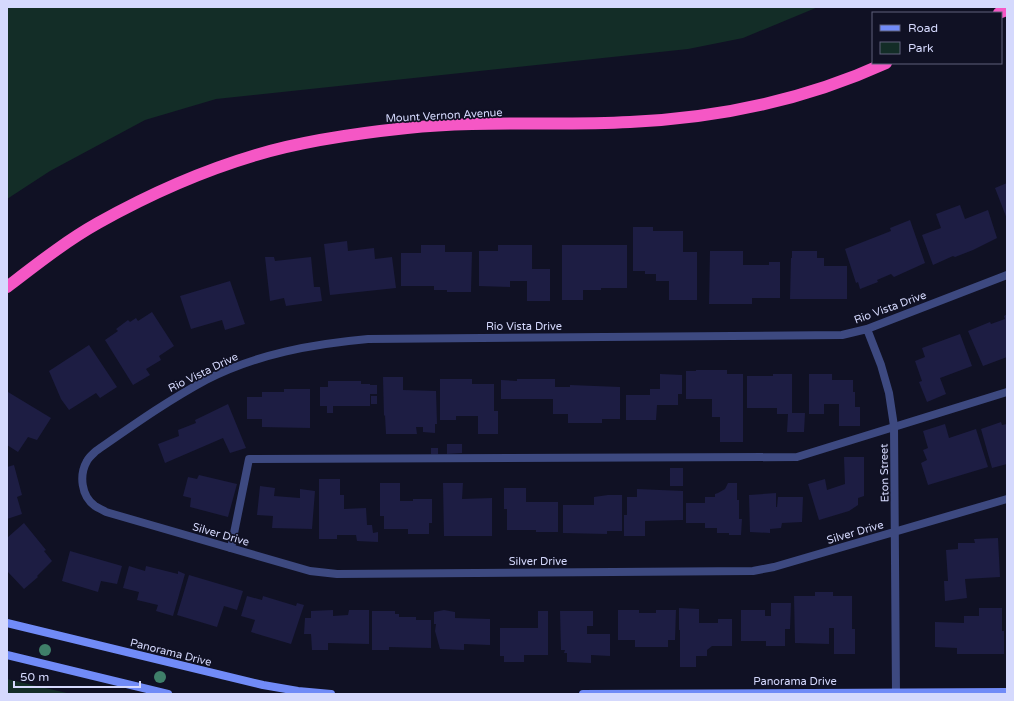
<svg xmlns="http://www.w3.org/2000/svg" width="1014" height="701" viewBox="0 0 1014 701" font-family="'Varela Round',sans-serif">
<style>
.green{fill:#132d27}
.building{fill:#1d1d43}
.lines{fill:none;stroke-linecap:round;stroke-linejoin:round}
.lane{stroke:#3d4980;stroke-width:8}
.street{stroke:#3d4980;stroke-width:8}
.secondary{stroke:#718bf7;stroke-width:8}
.highway{stroke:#f557c5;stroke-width:12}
.tree{fill:#3f7f69}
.labels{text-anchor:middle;stroke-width:3.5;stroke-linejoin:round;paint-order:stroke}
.street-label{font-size:11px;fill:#d5d9fd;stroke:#101124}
</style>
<rect width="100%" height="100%" fill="#101124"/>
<path class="green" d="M7 7H818L743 38 688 49 216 99 145 120 50 171 7 199Z
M7 679 71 694H7Z"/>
<path class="building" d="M1007 183V219L995 188Z
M960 205 965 219 988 210 997 238 973 250 955 257 953 256 933 265 922 235 941 228 936 214Z
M910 220 925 263 894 277 891 274 877 280 878 282 860 289 858 282 856 283 845 249 891 231 890 228Z
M633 227H653V231H683V252H697V300H669V281H656V274H645V271H633Z
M347 241 348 251 374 248 375 259 392 257 396 288 330 295 324 244Z
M421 245H445V252H472L471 292H447V290H434V286H401V253H421Z
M498 245H532V269H550V301H527V281H510V287L479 286V251H498Z
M562 245H627V288H601V290H583V300H562Z
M710 251H743V265H769V262H780V298H752V304H709Z
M792 251H817V258H824V266H847V299H790L791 258H792Z
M265 257H274L275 261 311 257 314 287H320L322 301 286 306 284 298 270 301Z
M230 281 245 324 225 330 222 320 191 329 180 296Z
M152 312 174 346 159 356 161 360 146 369 150 375 133 385 105 340 118 331 116 329 128 320 130 322 136 318 138 321Z
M1007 314V357L983 366 968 331 990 322 991 324 1005 319 1004 316Z
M960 334 972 366 940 378 946 394 927 402 919 382 922 381 915 361 925 357 922 348Z
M89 345 117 387 100 398 96 393 69 410 61 399 49 371Z
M696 370H727V374H743V442H720V417H712V399H686V371H696Z
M660 374 682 375V394H678V405H657L656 420H626V395H650V389H660Z
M773 374H792V413H805L804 432H787L788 414H777V408H747V376H773Z
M809 374H832V380H853V392H855V407H860V426H839V404H824V414H809Z
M383 377H403V390L436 391 437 424H435V433L423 432V427H416L417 434H386L385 415 384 416Z
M440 379H472V384H494V411H498V434H478V416H456V420H440Z
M517 379H555V387H570V385L620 387V419H602V423H568V414H553V399H501V380L517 381Z
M328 381H361V384H370V406H333V413H327V406H320V387H328Z
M370 385H377V394H370Z
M284 389H310V428L262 427V419H247V397H262V392H284Z
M8 392 51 418 37 440 28 437 18 452 7 445V395Z
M371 396H377V404H371Z
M228 404 246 448 230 453 223 438 165 463 158 444 179 436 178 430 196 423 195 420Z
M1001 422 1002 425 1007 424V464L992 468 981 429Z
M945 424 949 438 976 429 988 467 928 485 921 463 927 460 923 450 928 448 923 431Z
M447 444H462V453L447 454Z
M431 448H438V454H431Z
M844 457H864V496L858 498V505L849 511 819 520 808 484 825 479 827 490 845 484Z
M14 465 22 495 17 497 22 514 7 519V467Z
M670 468H683V486H670Z
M199 475 237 484 228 517 190 507 191 498 183 496 188 477 197 479Z
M319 479H340V495H344V509L366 508 367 525H372L373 533 378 532V542L357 541 356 535H337V539H319Z
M380 483H400V501H413V499H432V523H429V534H408V529H384V516H380Z
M443 483H463L462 499 492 498V536H444Z
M728 483H737V500H739V519H742L741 535H729V533H717V528H705V523H686V503H705V497H715V494L718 493 725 489Z
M260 486 275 488 274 496 300 498V489L315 491 312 529 272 528 273 516 257 515Z
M504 488H526V502H558V532H536V530H507V509H504Z
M637 489 683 491V520L645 521V536H624V515H627V497H637Z
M776 493V507H777L778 497H803L802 522 782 523 781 528 770 529V533L750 532 749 495Z
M608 495H622V531H607V534L563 533V505H594V497Z
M24 523 46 550 44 551 52 561 37 576 38 577 24 589 7 571V538Z
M998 538 1000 577 965 579 967 598 945 601 944 581H948L946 550 958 549V543H975L974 539Z
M70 551 122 566 117 584 101 581 98 592 62 581Z
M129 566 145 571 146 566 178 574V571L185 574 173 616 156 611 158 605 137 600 139 592 123 588Z
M189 575 243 591 237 610 224 606 217 627 177 615Z
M815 592H833V596H852V629H855V654H834V628H829V644L795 643 794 596H815Z
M247 596 262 600 263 596 296 606 297 603 304 605 291 644 251 632 255 620 241 616Z
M771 603H791L790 629H785V646H766V641H741V610H765V616H771Z
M679 608 699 609V623H718V619H732V646H712L707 650V656H696V667H680V630H679Z
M979 608H1002V631H1004V654H957V648L935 647V622L964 623V616H979Z
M333 610V616L348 615 349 610H369V644L328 643V650H312L311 634H304L305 618H311V611Z
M444 610 455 612V618L490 619V645L464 644V650L440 649 435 631 436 624H434V612Z
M618 610H639V613H656V610H676L675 640H668V647H635V640H618Z
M372 611H395V614H399V617H416V620H431V648L389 647V650H372Z
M538 611H548V655H524V662H504V656H500V628H538Z
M560 611H593V626H587V634H610V656L591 655V663L567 662V653H564L565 650H561Z"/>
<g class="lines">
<path class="lane" d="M231 548 249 459 797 457 1007 392"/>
<path class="street" d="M1007 275 867 329 842 335 368 339C312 344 257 354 206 380 167 401 132 426 96 451 93 454 89 457 87 461 79 475 81 496 95 506 98 508 103 510 106 512L310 571 337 574 753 571 774 567 1007 499
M867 329 881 365 889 393 894 426 896 694"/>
<path class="secondary" d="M7 623 263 685 298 691 331 694
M7 655 168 694
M583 694 1007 692"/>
<path class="highway" d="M999 13 1007 10
M7 287C37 264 66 241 98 223 148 195 202 171 256 155 302 141 359 133 407 128 481 120 556 126 630 122 719 118 805 100 886 63"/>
</g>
<g class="tree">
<circle cx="45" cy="650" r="6"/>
<circle cx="160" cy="677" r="6"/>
</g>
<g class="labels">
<g class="street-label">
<text transform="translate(444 115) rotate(-3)" y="4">Mount Vernon Avenue</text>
<text transform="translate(890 307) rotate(-20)" y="4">Rio Vista Drive</text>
<text x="524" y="330">Rio Vista Drive</text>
<text transform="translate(203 372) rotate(-26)" y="4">Rio Vista Drive</text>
<text transform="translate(884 473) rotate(-91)" y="4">Eton Street</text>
<text transform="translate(855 532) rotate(-16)" y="4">Silver Drive</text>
<text transform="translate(221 534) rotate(16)" y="4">Silver Drive</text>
<text x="538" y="565">Silver Drive</text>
<text transform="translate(171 652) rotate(14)" y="4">Panorama Drive</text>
<text x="795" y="685">Panorama Drive</text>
</g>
</g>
<rect width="1014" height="701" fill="none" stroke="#d5d9fd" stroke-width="16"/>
<rect x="872" y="12" width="130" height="52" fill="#101124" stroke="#5f617b"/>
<rect x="880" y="25" width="20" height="6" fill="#718bf7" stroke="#5f617b"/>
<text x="908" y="32" font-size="12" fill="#d5d9fd">Road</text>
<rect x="880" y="42" width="20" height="12" fill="#132d27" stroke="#5f617b"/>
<text x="908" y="52" font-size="12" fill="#d5d9fd">Park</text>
<path d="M14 681v6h126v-6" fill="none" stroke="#d5d9fd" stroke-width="2"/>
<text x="20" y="681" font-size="12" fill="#d5d9fd" stroke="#101124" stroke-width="3" paint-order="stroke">50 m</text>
</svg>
